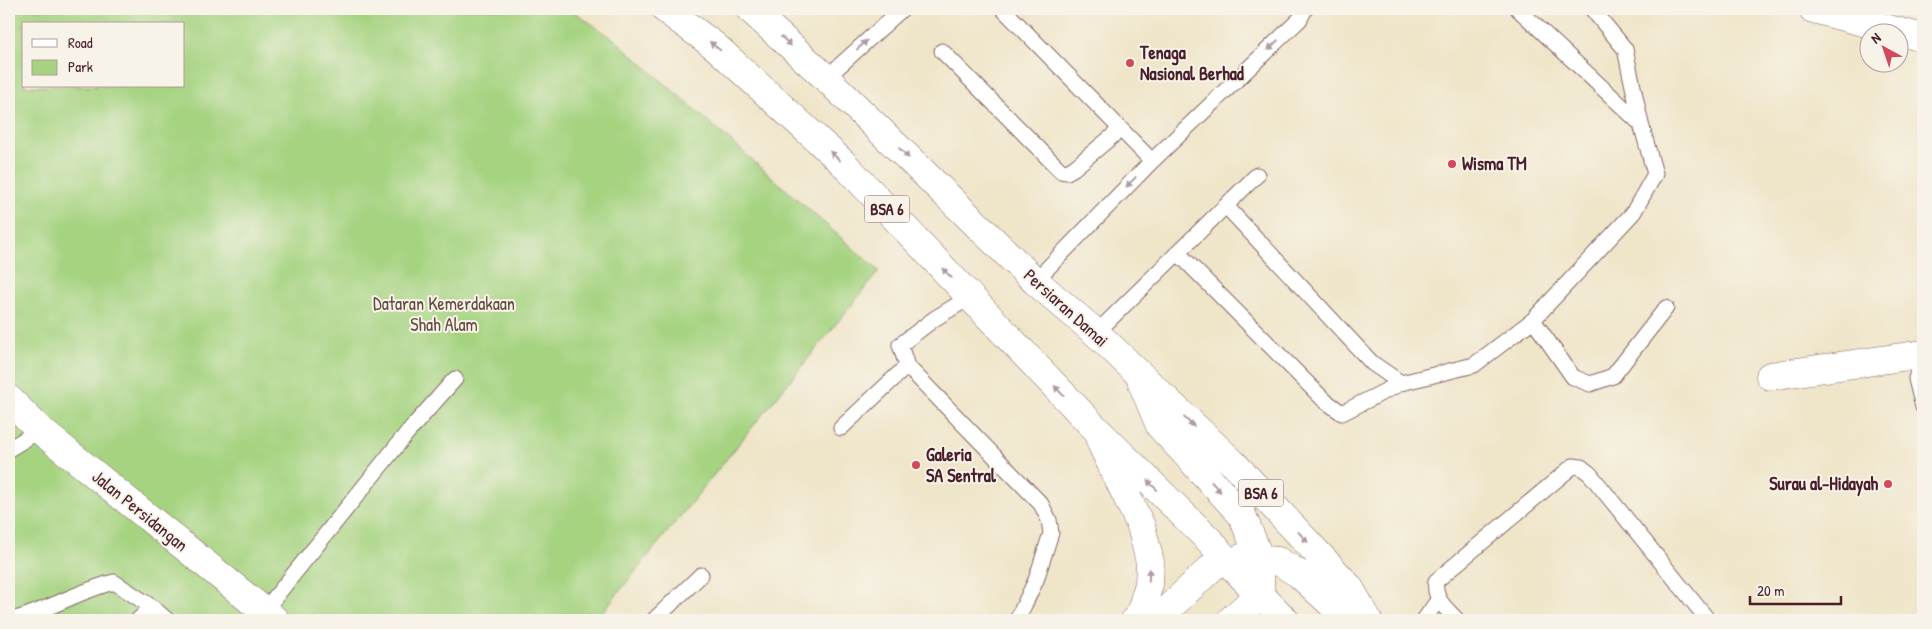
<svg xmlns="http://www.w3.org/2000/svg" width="1932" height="629" viewBox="0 0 1932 629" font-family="'Patrick Hand',sans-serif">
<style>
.green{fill:#a5d380;stroke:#787956;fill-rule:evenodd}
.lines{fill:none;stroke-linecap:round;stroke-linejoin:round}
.service-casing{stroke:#846462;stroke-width:17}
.minor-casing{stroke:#846462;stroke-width:29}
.secondary-casing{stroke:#846462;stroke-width:29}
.primary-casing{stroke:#846462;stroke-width:29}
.service{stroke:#fff;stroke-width:15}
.minor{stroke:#fff;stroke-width:28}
.secondary{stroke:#fff;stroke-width:28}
.primary{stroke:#fff;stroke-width:28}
.oneway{fill:#ae9aa0}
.poi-dot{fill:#d1495b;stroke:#f7f3e8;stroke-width:2}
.labels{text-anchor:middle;stroke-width:4;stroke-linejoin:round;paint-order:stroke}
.shield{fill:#f7f3e8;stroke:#7e5f64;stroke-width:1}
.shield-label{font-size:16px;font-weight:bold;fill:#4a1f2b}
.poi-label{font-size:18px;font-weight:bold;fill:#4a1f2b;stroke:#f7f3e8;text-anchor:start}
.park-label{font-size:18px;fill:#614c40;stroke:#f7f3e8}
.street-label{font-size:18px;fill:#4a1f2b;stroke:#f7f3e8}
</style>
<rect width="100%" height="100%" fill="#f7f3e8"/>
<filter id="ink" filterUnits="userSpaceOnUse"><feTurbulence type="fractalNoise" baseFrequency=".02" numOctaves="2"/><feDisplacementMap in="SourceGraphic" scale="10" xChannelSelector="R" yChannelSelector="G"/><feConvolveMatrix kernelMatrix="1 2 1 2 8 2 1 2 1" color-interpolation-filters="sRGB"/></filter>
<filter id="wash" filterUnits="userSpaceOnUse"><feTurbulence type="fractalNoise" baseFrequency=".0096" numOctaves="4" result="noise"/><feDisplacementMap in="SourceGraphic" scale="20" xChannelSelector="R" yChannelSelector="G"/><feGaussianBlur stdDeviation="1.12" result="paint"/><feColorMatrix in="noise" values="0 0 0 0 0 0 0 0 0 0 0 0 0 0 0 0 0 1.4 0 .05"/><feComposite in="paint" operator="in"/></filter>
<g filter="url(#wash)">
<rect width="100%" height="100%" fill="#efe5c9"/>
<path class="green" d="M9 9H570L615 40 879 271 596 620H9ZM24 24H184V86H24Z"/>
</g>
<g filter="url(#ink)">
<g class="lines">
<defs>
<path id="service" d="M1003 9 1152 161
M1592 9 1625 49 1641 124
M942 51 1061 171 1067 172 1074 168 1121 129
M826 78 902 9
M1226 206 1372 363 1401 383 1474 365 1533 320 1633 213 1655 174 1641 124 1518 9
M1179 254 1324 400 1342 413 1401 383
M1035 281 1152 161 1300 19 1305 9
M970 297 934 319 900 345 907 366 1041 504 1049 520 1051 533 1036 580 1017 620
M1533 320 1573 377 1590 384 1613 376 1666 308
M1096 333 1257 175
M1922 354 1916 379 1923 407
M841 428 907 366
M9 449 40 430
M264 611 407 433 455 379
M12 620C47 611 78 591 114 582L152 607 167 620
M138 620 152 607
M654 620 701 575
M1424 620 1438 600
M1457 620C1446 608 1433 599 1436 581L1573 466 1581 467 1590 474 1708 620"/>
<path id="minor" d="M1813 9 1923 38
M1770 376 1923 354
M9 399 40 430 275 620"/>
<path id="secondary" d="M1156 620 1223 557
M1231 620 1260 594"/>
<path id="primary" d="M665 9 716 47 842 162 1093 426 1212 543 1223 557 1285 620
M750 9 826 78 1035 281 1096 333 1234 464 1349 587 1368 620
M1142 383 1160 426 1242 515 1260 559V594
M1101 443 1141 526 1150 562 1149 584 1140 614 1135 620
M1241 558 1278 561 1299 574 1349 620"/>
</defs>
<use href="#service" class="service-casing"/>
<use href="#minor" class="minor-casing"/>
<use href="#secondary" class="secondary-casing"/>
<use href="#primary" class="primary-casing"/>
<use href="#service" class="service"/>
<use href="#minor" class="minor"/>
<use href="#secondary" class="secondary"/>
<use href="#primary" class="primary"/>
</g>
<defs><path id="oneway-solid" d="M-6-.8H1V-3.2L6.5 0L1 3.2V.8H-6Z" transform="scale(1.25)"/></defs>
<g class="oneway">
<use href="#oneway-solid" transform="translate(786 41) rotate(42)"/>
<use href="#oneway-solid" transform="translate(862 45) rotate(-42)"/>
<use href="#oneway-solid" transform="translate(1273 45) rotate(136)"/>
<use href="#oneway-solid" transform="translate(715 46) rotate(-141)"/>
<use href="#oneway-solid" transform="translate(904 153) rotate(44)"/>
<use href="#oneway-solid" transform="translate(835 156) rotate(-138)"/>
<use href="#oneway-solid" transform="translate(1131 182) rotate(134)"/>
<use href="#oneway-solid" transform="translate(947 273) rotate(-134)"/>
<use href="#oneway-solid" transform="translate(1059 391) rotate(-133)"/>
<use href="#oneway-solid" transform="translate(1189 422) rotate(43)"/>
<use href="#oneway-solid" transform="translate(1152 485) rotate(-136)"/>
<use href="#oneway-solid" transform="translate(1216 487) rotate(47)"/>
<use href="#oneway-solid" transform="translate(1303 537) rotate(47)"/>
<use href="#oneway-solid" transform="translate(1149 575) rotate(-89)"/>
</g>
</g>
<g class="poi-dot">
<circle cx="1130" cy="63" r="5"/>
<circle cx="1452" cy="164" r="5"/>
<circle cx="916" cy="465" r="5"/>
<circle cx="1888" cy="484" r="5"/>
</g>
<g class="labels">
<g class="shield">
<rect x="864.5" y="195.5" width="45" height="27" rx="4"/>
<rect x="1238.5" y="479.5" width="45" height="27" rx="4"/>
</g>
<g class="shield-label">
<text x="887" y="215">BSA 6</text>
<text x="1261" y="499">BSA 6</text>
</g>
<g class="poi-label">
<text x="1140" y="59">Tenaga<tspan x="1140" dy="21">Nasional Berhad</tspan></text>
<text x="1462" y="170">Wisma TM</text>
<text x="926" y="461">Galeria<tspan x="926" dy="21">SA Sentral</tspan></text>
<text x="1878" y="490" text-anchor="end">Surau al-Hidayah</text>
</g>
<g class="park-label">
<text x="444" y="310">Dataran Kemerdakaan<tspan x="444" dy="21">Shah Alam</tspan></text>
</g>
<g class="street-label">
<text transform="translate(1066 308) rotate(42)" y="6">Persiaran Damai</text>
<text transform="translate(140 511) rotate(39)" y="6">Jalan Persidangan</text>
</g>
</g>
<rect width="1932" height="629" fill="none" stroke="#f7f3e8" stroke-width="30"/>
<rect x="22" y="22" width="162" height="65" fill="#f7f3e8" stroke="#b29e9c"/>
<rect x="32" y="39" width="25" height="8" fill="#ffffff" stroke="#b29e9c"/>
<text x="68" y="48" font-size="15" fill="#4a1f2b">Road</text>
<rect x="32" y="60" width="25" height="15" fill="#a5d380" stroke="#b29e9c"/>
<text x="68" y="72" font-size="15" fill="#4a1f2b">Park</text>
<g transform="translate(1884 48) rotate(320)"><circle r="24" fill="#f7f3e8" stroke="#b29e9c"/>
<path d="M0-4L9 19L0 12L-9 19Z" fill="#d1495b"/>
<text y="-8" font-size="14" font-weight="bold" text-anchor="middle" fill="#4a1f2b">N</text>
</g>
<path d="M1750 596v8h91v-8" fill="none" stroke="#4a1f2b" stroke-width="2.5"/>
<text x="1757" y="596" font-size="15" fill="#4a1f2b" stroke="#f7f3e8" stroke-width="4" paint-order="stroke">20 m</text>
</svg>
